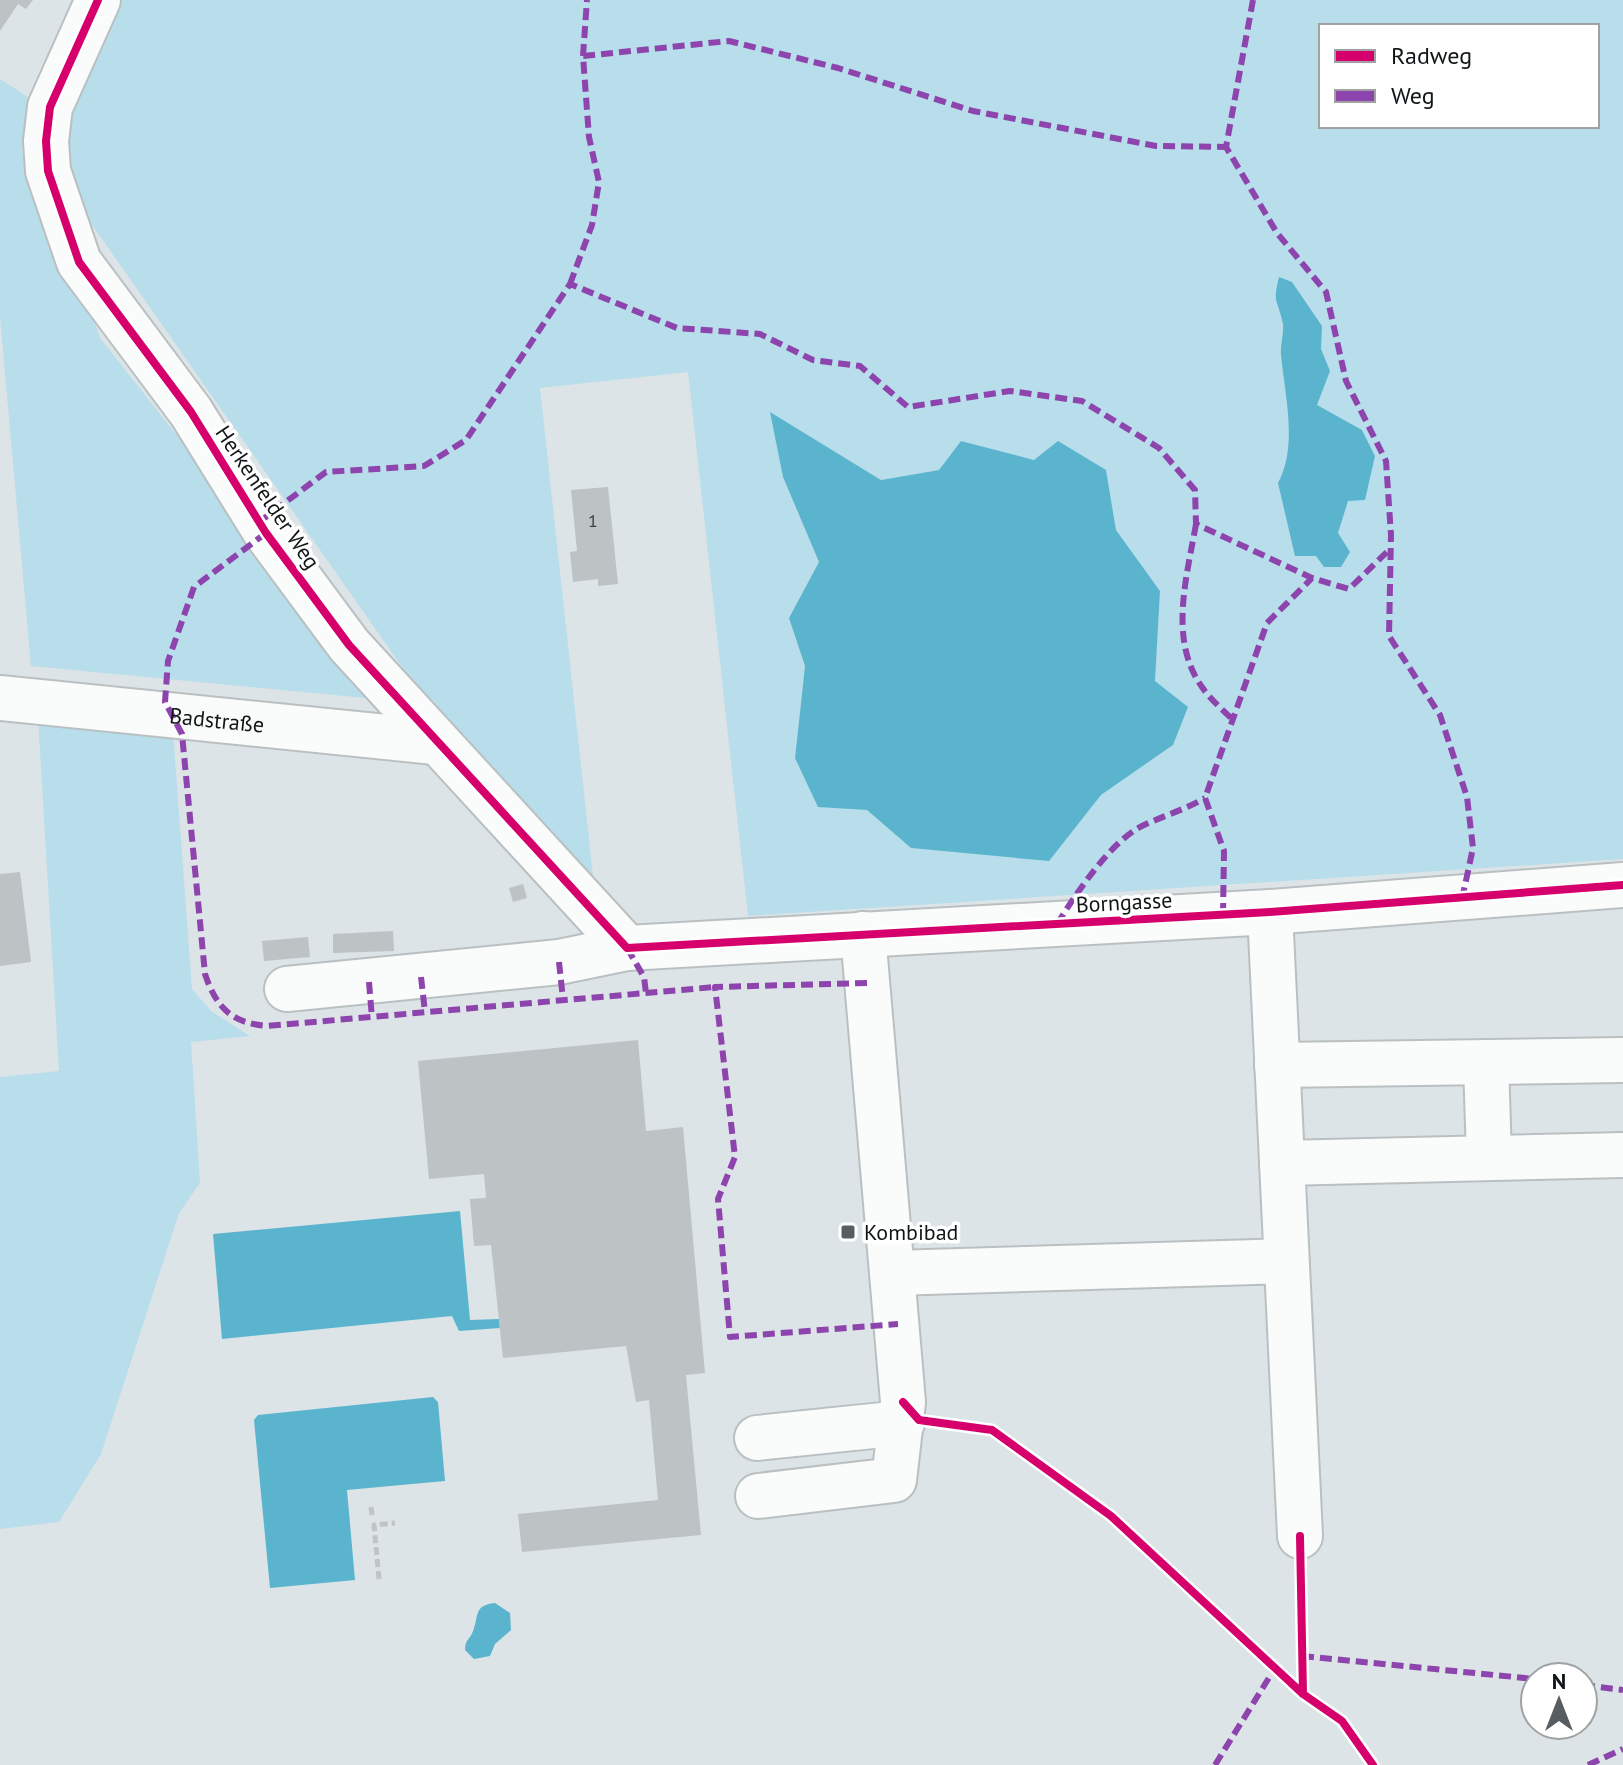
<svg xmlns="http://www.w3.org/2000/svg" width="1623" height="1765" viewBox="0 0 1623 1765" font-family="'PT Sans',sans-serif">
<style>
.green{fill:#b8ddeb;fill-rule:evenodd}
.water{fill:#5bb4ce}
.building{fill:#bdc2c5}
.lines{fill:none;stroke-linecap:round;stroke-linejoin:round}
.minor-casing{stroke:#bac0c2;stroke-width:48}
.path{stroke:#c2c4c4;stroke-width:5;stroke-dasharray:8 4;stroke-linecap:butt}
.minor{stroke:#fafbfb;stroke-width:44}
.quiet{stroke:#8e44ad;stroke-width:6;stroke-dasharray:12 6;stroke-linecap:butt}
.cycleway-casing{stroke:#fff;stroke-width:13}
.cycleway{stroke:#d6006c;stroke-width:8}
.poi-dot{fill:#575d60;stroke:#fff;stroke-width:3}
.labels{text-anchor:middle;stroke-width:7;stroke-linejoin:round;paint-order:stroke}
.number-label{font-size:18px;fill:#3b4042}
.street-label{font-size:22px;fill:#101517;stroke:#fff}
.poi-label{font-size:22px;fill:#101517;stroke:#fff;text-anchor:start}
</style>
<rect width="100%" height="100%" fill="#dce4e7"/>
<path class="green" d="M118 0H1623V859L748 916 688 372 540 388 594 885 428 704 62 182 59 127ZM1321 26H1597V126H1321ZM771 413 881 480 939 470 961 441 1034 460 1106 470 1116 530 1160 591 1155 681 1173 745 1101 795 1049 860 911 848 867 810 795 758 805 666 789 618 819 562 783 477Z
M0 79 36 102 32 131 22 151 85 292 100 338 386 700 31 666 0 317Z
M38 717 173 732 192 989 211 1011 250 1036 191 1042 200 1183 179 1213 101 1454 59 1522 0 1529V1077L59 1071Z"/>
<path class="water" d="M1279 277 1292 282 1322 326 1321 349 1330 371 1317 405 1362 430 1375 456 1365 500 1348 501 1338 533 1350 552 1341 567H1324L1316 556H1295L1278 483C1298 446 1285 396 1281 355 1280 345 1284 334 1283 324 1278 299 1272 305 1279 277Z
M770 412 881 480 939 470 961 441 1034 460 1058 441 1106 470 1116 530 1160 591 1155 681 1188 707 1173 745 1101 795 1049 861 911 848 867 810 818 807 795 758 805 666 789 618 819 562 783 477Z
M460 1211 470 1320 499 1319 500 1328 459 1331 452 1316 222 1339 213 1234Z
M433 1397 438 1402 445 1481 347 1490 355 1580 270 1588 254 1420 258 1415Z
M495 1603 510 1613 511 1630 495 1644 490 1656 474 1659 465 1650C465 1639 470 1640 473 1631 479 1617 473 1605 495 1603Z"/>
<path class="building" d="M0 0H33L26 9 18 4 0 31Z
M608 487 618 584 598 586V579L573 582 570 552 577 551 571 490Z
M20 872 31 962 0 966V874Z
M523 884 527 898 513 902 509 888Z
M393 931 394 951 333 953V934Z
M308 937 310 957 264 961 262 941Z
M638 1040 646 1131 683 1127 705 1373 686 1375 701 1535 522 1552 518 1514 658 1500 649 1400 636 1402 626 1346 503 1358 491 1245 474 1246 470 1199 486 1198 484 1174 429 1179 418 1061Z"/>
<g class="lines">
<defs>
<g id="minor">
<path d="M98 0 50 107 46 141 48 171 79 262 191 412 266 533 349 645 627 948"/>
<path id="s1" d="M0 698 435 742"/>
<path d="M1270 912 1300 1536"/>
<path d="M287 989 559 962 627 948 1270 912 1623 885"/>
<path d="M1486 1062 1489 1158"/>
<path d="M1277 1065 1623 1060"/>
<path d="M1282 1163 1623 1155"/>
<path d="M893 1273 1286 1261"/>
<path d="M757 1438 902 1423"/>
<path d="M758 1496 894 1480 903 1402 863 934"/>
</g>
</defs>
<use href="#minor" class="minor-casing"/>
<path class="path" d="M371 1507 372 1515
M379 1579 374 1525 395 1523"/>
<use href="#minor" class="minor"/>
<path class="quiet" d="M1253 0 1226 147 1277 233 1326 292 1346 381 1386 461 1391 535 1389 636 1440 715 1467 797 1473 848 1462 899
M583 56 587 0
M570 284 592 225 599 182 589 137 583 56 729 41 838 68 973 111 1156 146 1226 147
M259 522 326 472 424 466 466 440 570 284 677 328 760 334 813 360 860 366 908 407 1010 391 1082 401 1159 448 1195 490 1196 524 1312 578 1349 589 1391 548
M1196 524C1187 576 1168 640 1202 687 1210 699 1222 709 1232 719
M266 533 194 587 168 661 165 702 182 734 205 974C216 1007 231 1023 267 1026L715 987
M1223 915 1224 851 1205 798 1267 623 1312 578
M1057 924C1076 894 1110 842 1142 826 1163 816 1184 810 1205 798
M627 948 644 977 646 993
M559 962 563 999
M421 977 425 1012
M369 982 372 1018
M867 983 715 987 735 1157 718 1199 730 1337 898 1324
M1302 1656 1535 1679
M1583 1685 1623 1690
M1215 1765 1275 1668
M1588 1765 1623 1749"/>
<defs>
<path id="cycleway" d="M98 0 50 107 46 141 48 171 79 262 191 412 266 533 349 645 627 948 1270 912 1623 885
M903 1402 919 1420 992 1430 1111 1516 1303 1694 1342 1721 1373 1765
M1300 1536 1303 1694"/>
</defs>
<use href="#cycleway" class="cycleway-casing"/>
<use href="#cycleway" class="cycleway"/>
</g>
<rect class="poi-dot" x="840" y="1224" width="16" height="16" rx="4"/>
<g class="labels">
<g class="number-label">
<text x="593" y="527">1</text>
</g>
<g class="street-label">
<text transform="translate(268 497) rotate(56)" y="8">Herkenfelder Weg</text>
<text dy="8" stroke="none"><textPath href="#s1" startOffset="218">Badstraße</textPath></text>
<text transform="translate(1124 902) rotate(-3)" y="8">Borngasse</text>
</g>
<g class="poi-label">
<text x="864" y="1240">Kombibad</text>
</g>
</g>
<rect x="1319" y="24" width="280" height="104" fill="#ffffff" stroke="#9fa1a2" stroke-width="2"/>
<rect x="1335" y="50" width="40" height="12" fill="#d6006c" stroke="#9fa1a2" stroke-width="2"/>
<text x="1391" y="64" font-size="24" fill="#101517">Radweg</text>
<rect x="1335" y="90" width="40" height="12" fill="#8e44ad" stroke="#9fa1a2" stroke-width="2"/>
<text x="1391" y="104" font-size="24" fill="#101517">Weg</text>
<g transform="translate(1559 1701)"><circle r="38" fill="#ffffff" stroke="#9fa1a2" stroke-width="2"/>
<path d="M0-6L14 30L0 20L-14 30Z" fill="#575d60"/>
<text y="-12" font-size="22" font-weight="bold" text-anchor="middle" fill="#101517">N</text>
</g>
</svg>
